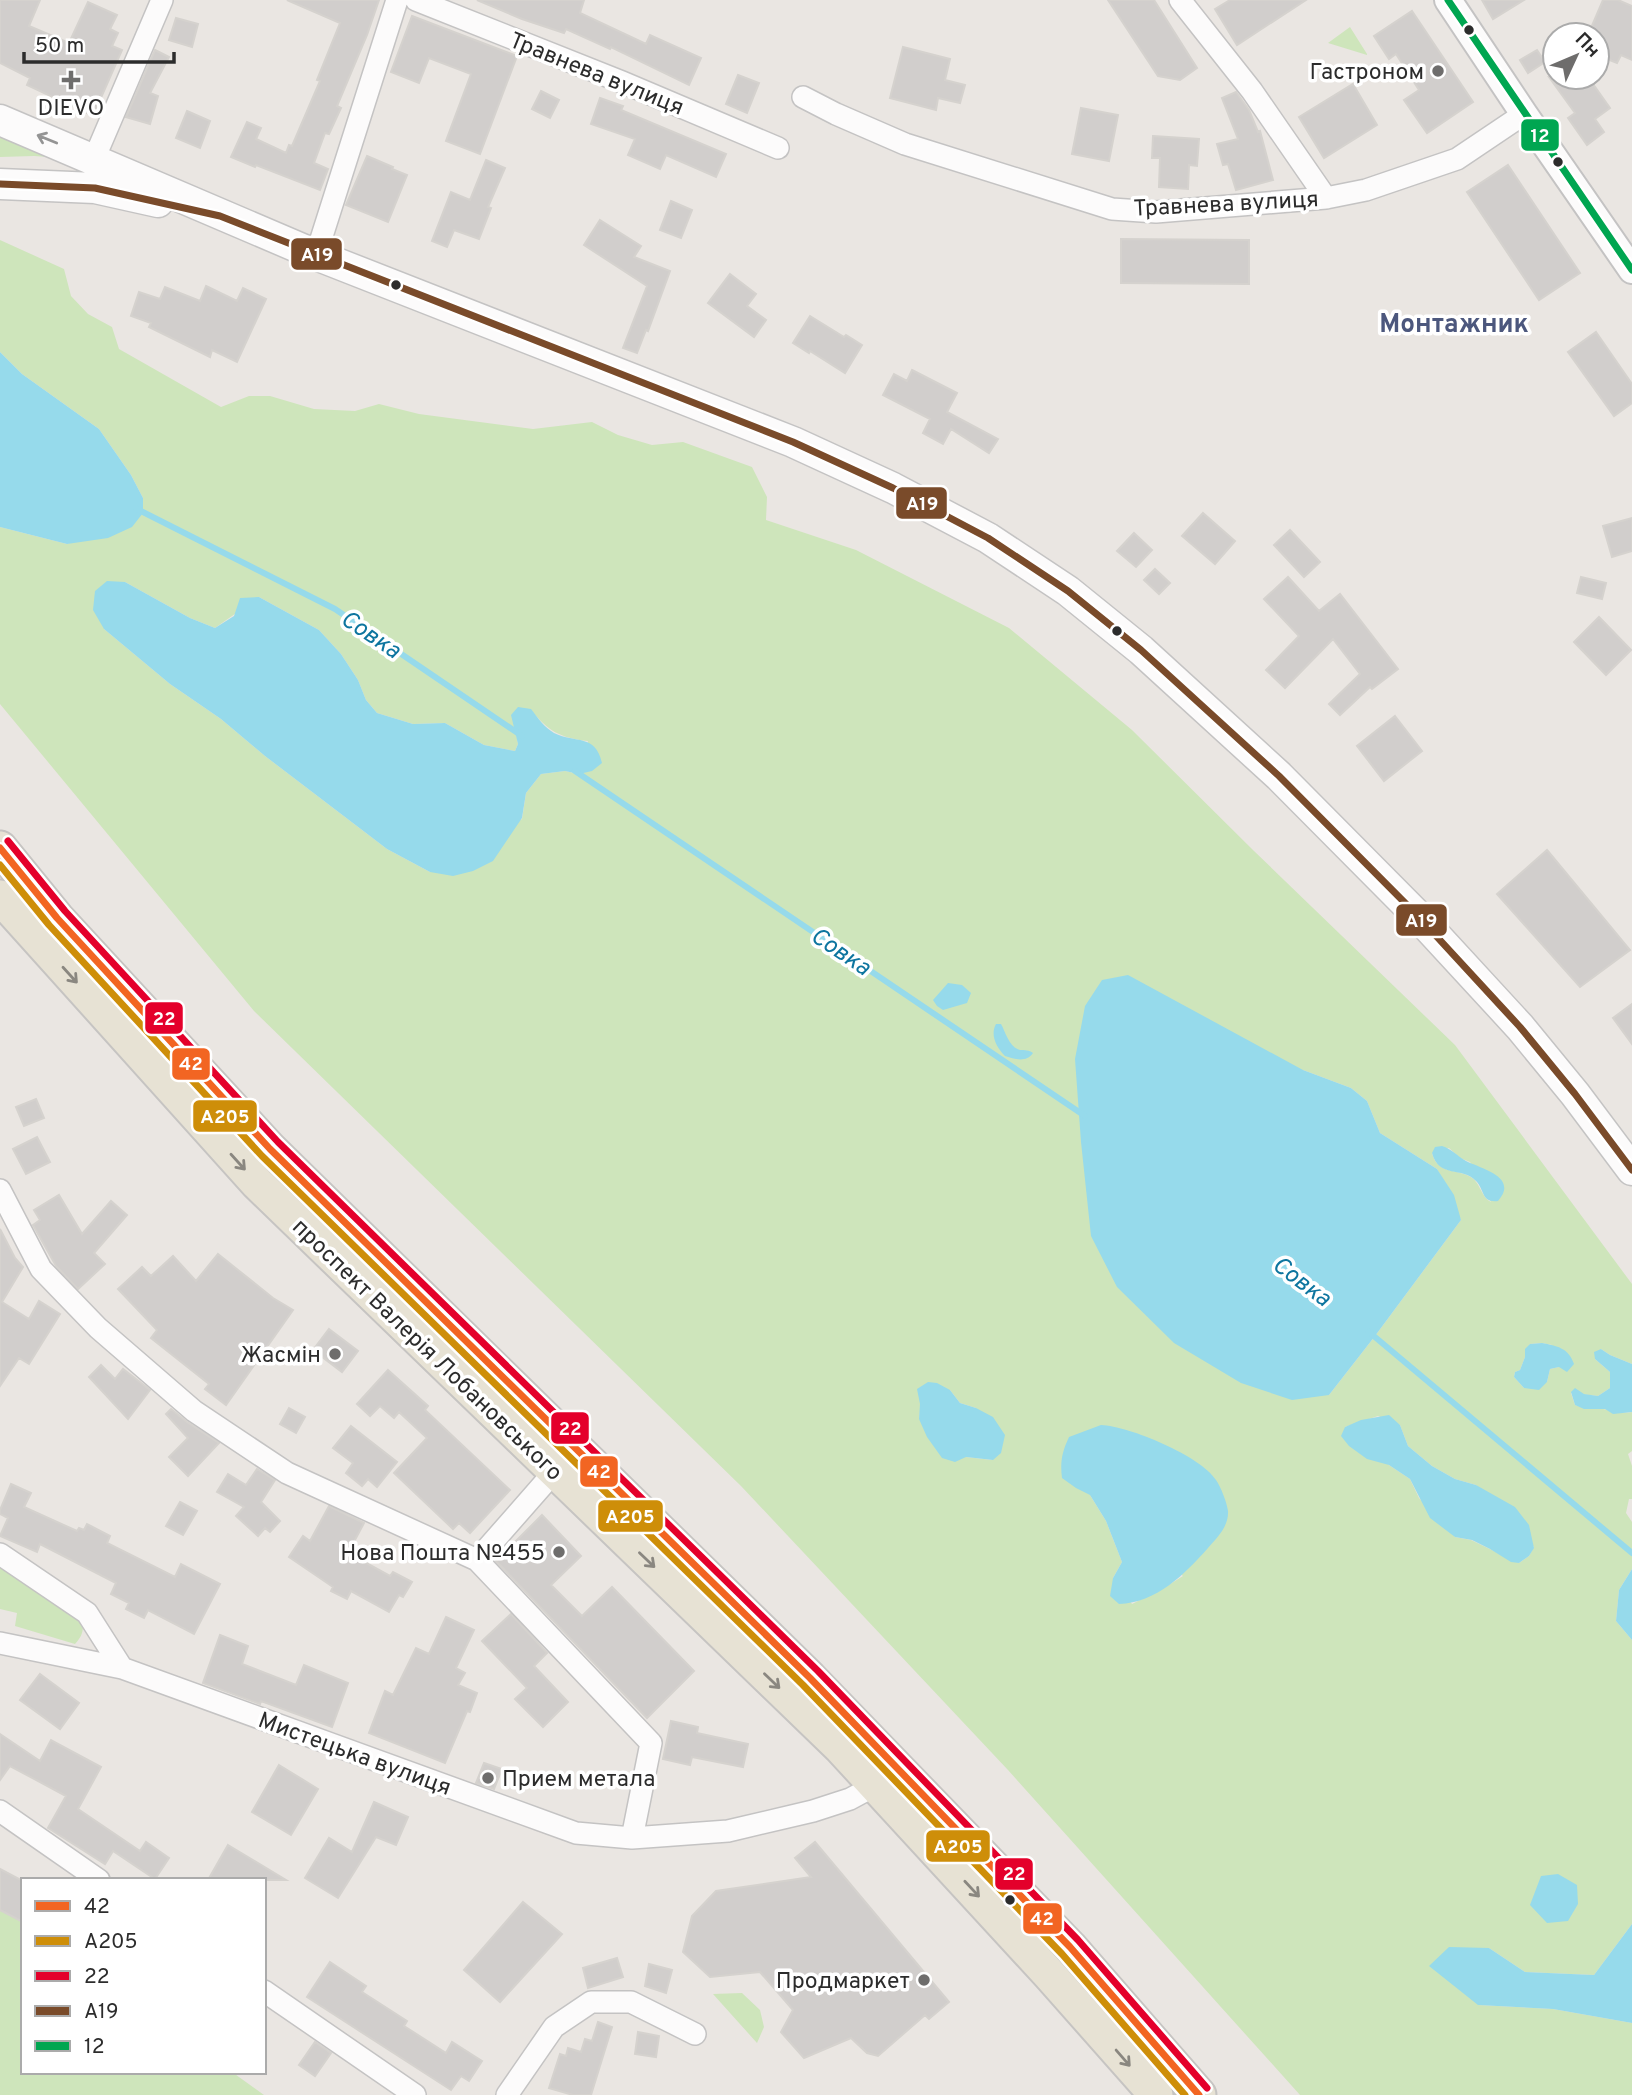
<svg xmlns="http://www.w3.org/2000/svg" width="1632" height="2095" viewBox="0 0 1632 2095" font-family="Overpass,sans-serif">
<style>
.green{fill:#cee5bb;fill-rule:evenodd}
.water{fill:#96daeb}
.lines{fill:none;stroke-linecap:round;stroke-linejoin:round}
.stream{stroke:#96daeb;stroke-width:6}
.building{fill:#d1cecc;stroke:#d5d2ce;stroke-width:2}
.minor-casing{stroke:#c4c3c3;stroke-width:24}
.tertiary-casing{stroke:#c4c3c3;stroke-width:30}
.secondary-casing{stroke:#c4c3c3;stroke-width:33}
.primary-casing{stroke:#c6c4c2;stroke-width:37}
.minor{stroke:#fcfbfb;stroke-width:21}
.tertiary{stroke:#fcfbfb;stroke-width:26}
.secondary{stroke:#fcfbfb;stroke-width:30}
.primary{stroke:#e7e2d4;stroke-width:33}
.bus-1-casing{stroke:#fff;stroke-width:12}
.bus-2-casing{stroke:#fff;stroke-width:12}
.bus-3-casing{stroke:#fff;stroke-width:12}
.bus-4-casing{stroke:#fff;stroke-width:12}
.bus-5-casing{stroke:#fff;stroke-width:12}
.bus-1{stroke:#f26522;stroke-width:7}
.bus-2{stroke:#ce8e09;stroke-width:7}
.bus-3{stroke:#e4002b;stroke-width:7}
.bus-4{stroke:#7a4b2a;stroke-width:7}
.bus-5{stroke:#00a651;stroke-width:7}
.oneway{stroke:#949494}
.oneway2{stroke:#8a8780}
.bus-dot{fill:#2c2c2c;stroke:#fff;stroke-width:2.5}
.poi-dot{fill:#6e6d6c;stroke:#fff;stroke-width:2.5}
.labels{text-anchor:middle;stroke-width:7;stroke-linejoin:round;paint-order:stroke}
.poi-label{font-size:23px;fill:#2c2c2c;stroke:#fff;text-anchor:end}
.street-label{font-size:23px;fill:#2c2c2c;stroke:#fff}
.water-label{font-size:24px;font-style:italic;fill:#0d759f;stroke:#fff}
.quarter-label{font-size:26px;font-weight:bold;fill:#4c577d;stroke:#fff}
.line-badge{stroke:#fff;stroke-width:2.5}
.badge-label{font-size:19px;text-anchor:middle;font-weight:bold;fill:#fff}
</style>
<rect width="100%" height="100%" fill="#eae6e2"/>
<path class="green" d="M1350 27 1367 54V55L1328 43Z
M0 125 89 160 34 156 0 157Z
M0 240 64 269 71 296 88 314 112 327 119 349 221 407 249 396H270L314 409 355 411 379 404 419 414 533 429 592 422 618 435 652 445 683 442 752 467 767 497 766 520 856 550 1009 628 1132 730 1254 851 1455 1045 1632 1284V1364L1610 1355 1601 1349 1595 1359 1610 1372V1388L1598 1396 1571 1393 1575 1405C1585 1409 1592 1408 1603 1409 1614 1410 1621 1414 1632 1412V1451L1628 1454 1632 1466V1499H1629L1626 1513 1632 1522V1569L1619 1590 1616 1621 1632 1640V1924L1594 1975 1525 1972 1489 1948 1478 2005 1553 2009 1632 2023V2095H1300L1008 1770 741 1486 254 1011 0 704V527L67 544 143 513V498L131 475 99 429 22 374 0 352ZM125 582 190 618 215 628 259 597 319 630 341 654 358 680 366 700 377 713 413 724 445 723 484 745 515 751 518 744 516 732 530 709C548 731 560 738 588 741L579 774 565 771 541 774 526 793 522 819 430 872 387 849 265 756 221 719 170 684 104 629ZM1303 1070 1351 1088 1367 1101 1380 1133 1437 1169 1461 1220 1375 1336 1329 1395ZM1449 1148 1460 1158 1470 1162 1491 1202C1480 1196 1481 1182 1469 1176 1454 1169 1437 1173 1432 1153ZM1542 1343 1552 1345 1559 1367 1550 1369 1547 1382 1524 1388 1514 1377 1515 1372 1520 1370 1530 1344ZM950 1390 960 1403 976 1408 992 1460 966 1457 919 1419 921 1404ZM1378 1416 1400 1425 1408 1446 1432 1466 1455 1479 1476 1485 1534 1547 1529 1556 1519 1563 1471 1540 1455 1537 1419 1498 1410 1479 1389 1465 1345 1427ZM1090 1495 1183 1576 1162 1589 1132 1604 1113 1578 1122 1562 1106 1521Z
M0 1563 82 1618C84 1630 83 1635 75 1644L15 1626 17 1613 0 1609Z
M0 1903 23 1920V2072H232L264 2095H0Z
M742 1993 760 2010 764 2027 757 2043 713 1994Z"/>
<path class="water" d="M0 352 22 374 99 429 131 475 143 498V513L132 527 108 538 67 544 0 527Z
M107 581 125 582 190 618 215 628 234 616 240 598 259 597 319 630 341 654 358 680 366 700 377 713 413 724 445 723 484 745 515 751 518 744 511 715 518 707 531 709C538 718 544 727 554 733 576 744 595 733 602 763L592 771 579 774 565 771 541 774 526 793 522 818 493 861 473 871 453 876 430 872 387 849 265 756 221 719 170 684 104 629 93 610 95 591Z
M1128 975 1303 1070 1351 1088 1367 1101 1380 1133 1437 1169 1454 1195 1461 1220 1375 1336 1329 1395 1292 1400 1241 1383 1174 1343 1117 1287 1091 1236 1081 1142 1075 1059 1085 1006 1102 980Z
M948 983 962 985 971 993 967 1003 943 1010 937 1006 933 1000Z
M996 1024H1001C1006 1033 1009 1047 1020 1050 1025 1050 1029 1050 1033 1053 1026 1063 1015 1059 1005 1056 996 1047 990 1035 996 1024Z
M1442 1146C1452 1149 1457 1156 1466 1161 1482 1169 1519 1177 1498 1201 1481 1203 1485 1190 1476 1181 1462 1166 1439 1179 1432 1153L1435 1147Z
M1542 1343C1557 1346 1569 1348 1574 1364L1567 1372 1559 1367 1550 1369 1547 1382 1539 1390 1524 1388 1514 1377 1515 1372 1520 1370 1525 1357V1349L1530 1344Z
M1601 1349 1610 1355 1632 1364V1412L1613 1414 1605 1409H1584L1575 1405 1571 1392 1575 1388 1584 1394 1598 1396 1610 1388V1372L1595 1359 1594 1352Z
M928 1382 937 1383 950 1390 960 1403 976 1408 993 1417 1005 1435 1001 1453 993 1460 966 1457 955 1462 942 1458 927 1437 919 1419 920 1404 917 1389Z
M1389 1415 1400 1425 1408 1446 1432 1466 1455 1479 1476 1485 1515 1507 1529 1525 1534 1548 1529 1556 1519 1563 1511 1562 1490 1549 1472 1540 1455 1537 1430 1518 1410 1479 1389 1465 1367 1459 1349 1446 1341 1436 1345 1427 1361 1420Z
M1101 1425C1129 1426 1201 1456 1216 1480 1221 1487 1227 1503 1228 1511 1229 1526 1217 1538 1208 1548 1185 1574 1156 1603 1119 1604L1110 1596 1113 1578 1122 1562 1106 1521 1090 1495 1076 1488 1062 1478C1060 1462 1062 1452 1069 1437Z
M1632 1569V1640L1616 1621 1619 1590Z
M1558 1874 1577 1885 1578 1904 1568 1921 1547 1923 1530 1905 1541 1876Z
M1632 1924V2023L1553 2009 1478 2005 1429 1966 1449 1947 1489 1948 1525 1972 1594 1975Z"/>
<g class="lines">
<path class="stream" d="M137 509 335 609 522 736
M575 771 1085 1116
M1369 1332 1632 1553"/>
</g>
<path class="building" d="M0 0H40L29 26 69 43 88 2 117 15 110 29 118 33 112 46 122 50 93 116 27 85 30 78 0 63Z
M287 0H379L367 35 337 106 341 108 329 134 325 133 314 163 328 169 320 190 256 165 255 167 231 157 247 122 261 128 256 139 286 153 289 145 292 146 320 81 317 80 340 23Z
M477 0H584L580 13 646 44 650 35 701 58 689 85 611 47 610 49 566 29 564 33 522 19Z
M1108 0H1154L1197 68 1180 80 1158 76Z
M1230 0H1306L1237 45 1215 9Z
M1482 0H1524L1493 19Z
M1603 0H1618L1632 6V60L1621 55 1617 63 1597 55V35H1588Z
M1412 11 1473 102 1427 133 1404 100 1419 90 1396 54 1389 59 1374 36Z
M412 16 517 56 480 154 446 141 471 74 429 58 419 83 391 72Z
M176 18 198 24 192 47 169 40Z
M903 47 950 59 945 80 965 85 960 103 938 98 936 110 890 98Z
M155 50 169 57 150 93 158 96 150 124 126 117Z
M1537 50 1545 62 1528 73 1520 60Z
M738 75 759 83 747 113 726 104Z
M1549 77H1588L1610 108 1595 119 1604 132 1587 145 1568 118 1575 113Z
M1353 84 1377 125 1324 158 1299 117Z
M541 91 559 100 550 118 532 109Z
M1236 92 1249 110 1258 132 1260 131 1273 180 1236 190 1228 164 1223 165 1217 144 1238 139 1222 98Z
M600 98 623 106 621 110 726 154 716 177 666 155 660 169 628 155 635 139 591 124Z
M1081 108 1118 115 1109 161 1072 154Z
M187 111 210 121 200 148 176 138Z
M1153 136 1199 139 1197 166 1189 165 1188 189 1159 187 1160 158H1152Z
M367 156 393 167 392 169 407 175 388 222 346 205Z
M486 160 505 168 488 207 491 208 479 239 454 230 447 247 432 241 451 192 470 200Z
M1508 165 1580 273 1539 300 1467 192Z
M671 201 692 210 681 238 660 230Z
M600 220 641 246 634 257 670 271 648 331 646 330 637 353 623 348 647 286 584 245Z
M1121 239 1249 240V284L1121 283Z
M730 274 756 294 747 306 766 320 754 337 708 303Z
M206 286 237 301 243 288 266 299 237 362 212 350 210 357 149 327 151 323 131 316 139 292 160 299 165 287 200 301Z
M810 316 844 337 846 335 862 345 845 373 810 351 809 353 793 343Z
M1596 332 1632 384V403L1614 416 1568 352Z
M912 370 957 393 947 412 998 439 989 453 951 429 943 444 923 433 930 419 883 395 894 374 907 381Z
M1203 513 1235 541 1215 564 1182 536Z
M1632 518V551L1612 557 1603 526Z
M1290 530 1320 562 1304 577 1274 545Z
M1134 533 1152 550 1136 567 1117 551Z
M1155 569 1170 583 1159 594 1144 580Z
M1288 577 1319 611 1340 594 1398 669 1372 689 1370 687 1340 715 1329 704 1360 674 1333 639 1285 688 1266 670 1299 636 1264 599Z
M1581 577 1606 583 1602 599 1577 593Z
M1599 617 1631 650 1606 675 1574 642Z
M1395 716 1422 751 1384 781 1357 746Z
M1547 850 1630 950 1580 987 1497 894Z
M1632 1004V1044L1613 1018Z
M36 1099 44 1118 24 1126 16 1107Z
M37 1137 50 1162 26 1174 13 1149Z
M59 1195 82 1234 111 1201 127 1215 94 1253 105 1264 78 1289 56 1266 33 1225 40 1220 34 1210Z
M0 1229 15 1258 23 1267 2 1302 29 1319 39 1301 60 1314 29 1364 19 1358 0 1386Z
M218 1254 273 1298 293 1310 226 1405 205 1389 209 1384 151 1338 157 1330 118 1289 142 1267 151 1276 173 1256 196 1281Z
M329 1329 358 1351 342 1372 313 1350Z
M101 1365 115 1379 123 1369 150 1390 128 1419 89 1377Z
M388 1370 428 1406 425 1410 510 1490 470 1533 459 1523 453 1529 394 1473 427 1438 399 1412 394 1418 380 1406 370 1416 357 1404Z
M289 1408 305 1417 296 1433 280 1424Z
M171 1409 187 1422 219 1443 188 1476 169 1457 188 1438 166 1414Z
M351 1426 397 1462 377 1487 368 1479 362 1486 346 1473 353 1463 333 1448Z
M257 1469 275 1480 261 1502 280 1521 270 1532 265 1528 258 1536 236 1516 244 1507 217 1492 228 1474 246 1485Z
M11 1484 31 1493 24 1507 77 1531 79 1528 84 1530 87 1524 110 1536 107 1543 175 1577 181 1564 220 1584 194 1634 148 1610 144 1618 126 1609 129 1603 111 1594 116 1583 40 1544 37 1552 0 1536 8 1518 0 1514V1510Z
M180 1502 197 1511 183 1535 166 1526Z
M329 1506 364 1523 348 1553 390 1576 393 1572 412 1582 403 1597 399 1595 389 1612 351 1591 347 1599 331 1591 333 1587 289 1557 303 1536 310 1541Z
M542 1515 581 1556 551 1585 582 1616 612 1587 694 1671 647 1718 496 1561Z
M511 1614 547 1653 534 1666 568 1702 543 1727 515 1699 527 1688 482 1641Z
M446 1617 474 1630 456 1668 465 1673 458 1685 477 1693 470 1712 467 1711 445 1763 369 1733 385 1691 393 1695 416 1648 429 1654Z
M220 1635 248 1646 242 1664 296 1685 304 1665 348 1683 332 1727 261 1701 260 1704 203 1683Z
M40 1674 79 1703 60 1729 20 1700Z
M671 1721 698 1727 697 1733 748 1744 743 1767 692 1757 690 1765 663 1759Z
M0 1734 40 1761 51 1740 101 1767 78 1809 140 1851 146 1842 169 1858 155 1879 113 1851 105 1864 48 1828 66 1796 10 1766 0 1780Z
M484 1763 502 1769 494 1789 476 1783Z
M279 1765 318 1789 291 1835 252 1812Z
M374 1802 408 1817 396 1845 376 1837 338 1898 305 1878 329 1838 352 1852Z
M815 1842 949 2002 929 2019 925 2015 878 2056 867 2053 851 2038 804 2058 781 2032 793 2010 760 1972 710 1977 683 1952 692 1916 716 1891 811 1877 795 1858Z
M228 1845 286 1880H208Z
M0 1869 23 1881V1922L0 1910Z
M523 1902 562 1934 500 2002 464 1970Z
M617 1958 623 1977 588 1988 583 1968Z
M330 1962 366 1986 362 1992 407 2021 404 2026 446 2053 452 2042 482 2061 469 2081 461 2076 451 2090 307 1997Z
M649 1964 672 1970 666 1993 645 1986Z
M598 2022 612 2027 591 2095H573L549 2088 560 2054 566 2056 568 2048 581 2052 585 2039 592 2041Z
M638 2032 659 2036 656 2057 635 2054Z
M315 2042 331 2053 315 2076 299 2065Z"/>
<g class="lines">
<defs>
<path id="minor" d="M416 0 622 82 778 148
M1180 0 1252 91 1326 198
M803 97 836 114 905 144 1112 209 1156 212 1326 198 1366 190 1457 159 1524 114
M94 159 162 0
M316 255 397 0
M0 1190 41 1269 98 1328 194 1411 287 1473 477 1560 651 1743 632 1838
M0 1554 87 1613 122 1668
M477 1560 555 1471
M0 1643 122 1668 576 1833 632 1838 728 1831 813 1811 850 1799 876 1785 883 1778
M0 1811 99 1880
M264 1991 415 2095
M507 2095 554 2027 591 2002H631L695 2034"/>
<path id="tertiary" d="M1448 0 1524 114 1632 270"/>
<path id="secondary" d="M0 120 316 255 793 442 893 488 988 538 1068 591 1141 650 1279 776 1415 913 1520 1027 1575 1094 1632 1170
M0 184 95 188 158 202"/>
<path id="primary" d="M0 848 57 918 270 1149 810 1678 1070 1947 1199 2095
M0 897 257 1183 841 1748 1049 1974 1156 2095"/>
</defs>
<use href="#minor" class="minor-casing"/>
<use href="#tertiary" class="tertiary-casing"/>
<use href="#secondary" class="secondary-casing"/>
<use href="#primary" class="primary-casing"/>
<use href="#minor" class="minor"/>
<use href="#tertiary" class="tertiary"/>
<use href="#secondary" class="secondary"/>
<use href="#primary" class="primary"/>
<defs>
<path id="bus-1" d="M0 848 57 918 270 1149 810 1678 1070 1947 1199 2095"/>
<path id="bus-2" d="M0 865 49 925 262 1156 803 1685 1062 1954 1185 2095"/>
<path id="bus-3" d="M8 841 65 911 278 1142 818 1671 1078 1940 1207 2088"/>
<path id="bus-4" d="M0 184 95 188 220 216 793 442 893 488 988 538 1068 591 1141 650 1279 776 1415 913 1520 1027 1575 1094 1632 1170"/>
<path id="bus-5" d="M1448 0 1632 270"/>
</defs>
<use href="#bus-1" class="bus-1-casing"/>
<use href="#bus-2" class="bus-2-casing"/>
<use href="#bus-3" class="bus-3-casing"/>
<use href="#bus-4" class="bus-4-casing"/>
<use href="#bus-5" class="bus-5-casing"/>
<use href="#bus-1" class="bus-1"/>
<use href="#bus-2" class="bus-2"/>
<use href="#bus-3" class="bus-3"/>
<use href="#bus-4" class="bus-4"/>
<use href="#bus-5" class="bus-5"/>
</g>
<defs><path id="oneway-shaft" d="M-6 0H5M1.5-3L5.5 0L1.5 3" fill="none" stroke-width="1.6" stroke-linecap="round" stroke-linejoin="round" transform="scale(1.75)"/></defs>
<use class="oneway" href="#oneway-shaft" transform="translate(47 139) rotate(-158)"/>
<g class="oneway2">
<use href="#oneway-shaft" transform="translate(70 975) rotate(48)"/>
<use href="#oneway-shaft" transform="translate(238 1162) rotate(48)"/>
<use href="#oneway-shaft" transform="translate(647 1560) rotate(44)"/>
<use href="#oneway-shaft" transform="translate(772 1681) rotate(44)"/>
<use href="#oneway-shaft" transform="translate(972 1889) rotate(47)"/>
<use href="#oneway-shaft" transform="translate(1123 2058) rotate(49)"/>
</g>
<g class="bus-dot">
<circle cx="1469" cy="30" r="6"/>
<circle cx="1558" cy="162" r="6"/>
<circle cx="396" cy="285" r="6"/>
<circle cx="1117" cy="631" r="6"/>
<circle cx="1010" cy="1900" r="6"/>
</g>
<g class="poi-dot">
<circle cx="1438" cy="71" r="7"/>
<path d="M67.5 69.5h7v7h7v7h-7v7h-7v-7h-7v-7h7z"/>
<circle cx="335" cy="1354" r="7"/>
<circle cx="559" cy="1552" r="7"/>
<circle cx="488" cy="1778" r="7"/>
<circle cx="924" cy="1980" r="7"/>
</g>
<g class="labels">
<g class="poi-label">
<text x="1424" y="79">Гастроном</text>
<text x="71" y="115" text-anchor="middle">DIEVO</text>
<text x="321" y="1362">Жасмін</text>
<text x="545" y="1560">Нова Пошта №455</text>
<text x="502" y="1786" text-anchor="start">Прием метала</text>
<text x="910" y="1988">Продмаркет</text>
</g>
<g class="street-label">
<text transform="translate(597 73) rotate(22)" y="8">Травнева вулиця</text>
<text transform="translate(1226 203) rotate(-3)" y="8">Травнева вулиця</text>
<text transform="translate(428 1349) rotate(44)" y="8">проспект Валерія Лобановського</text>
<text transform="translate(355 1753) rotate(20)" y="8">Мистецька вулиця</text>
</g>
<g class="water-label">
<text transform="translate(371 634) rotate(34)" y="8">Совка</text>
<text transform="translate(841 951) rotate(34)" y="8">Совка</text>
<text transform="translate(1302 1281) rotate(37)" y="8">Совка</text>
</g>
<g class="quarter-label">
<text x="1454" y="332">Монтажник</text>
</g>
</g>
<g class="line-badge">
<rect x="1520" y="118" width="40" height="34" rx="7" fill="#00a651"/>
<rect x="290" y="237" width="53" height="34" rx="7" fill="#7a4b2a"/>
<rect x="895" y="486" width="53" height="34" rx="7" fill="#7a4b2a"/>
<rect x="1395" y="903" width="53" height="34" rx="7" fill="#7a4b2a"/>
<rect x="144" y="1001" width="40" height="34" rx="7" fill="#e4002b"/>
<rect x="171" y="1047" width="40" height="34" rx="7" fill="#f26522"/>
<rect x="192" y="1099" width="66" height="34" rx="7" fill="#ce8e09"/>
<rect x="550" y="1411" width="40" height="34" rx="7" fill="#e4002b"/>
<rect x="579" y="1455" width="40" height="33" rx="7" fill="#f26522"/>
<rect x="597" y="1499" width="67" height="34" rx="7" fill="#ce8e09"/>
<rect x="925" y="1829" width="66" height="34" rx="7" fill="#ce8e09"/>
<rect x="994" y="1857" width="40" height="34" rx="7" fill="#e4002b"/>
<rect x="1022" y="1902" width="41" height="33" rx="7" fill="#f26522"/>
</g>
<g class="badge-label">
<text x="1540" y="142">12</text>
<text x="317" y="261">А19</text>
<text x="922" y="510">А19</text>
<text x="1421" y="927">А19</text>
<text x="164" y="1025">22</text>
<text x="191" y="1070">42</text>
<text x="225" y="1123">А205</text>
<text x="570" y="1435">22</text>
<text x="599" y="1478">42</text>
<text x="630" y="1523">А205</text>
<text x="958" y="1853">А205</text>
<text x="1014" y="1880">22</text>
<text x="1042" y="1925">42</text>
</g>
<rect x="21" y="1878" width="245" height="196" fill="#ffffff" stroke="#ababab" stroke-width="2"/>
<rect x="35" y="1901" width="35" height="10" fill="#f26522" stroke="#ababab" stroke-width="2"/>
<text x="84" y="1913" font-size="21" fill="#2c2c2c">42</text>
<rect x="35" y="1936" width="35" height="10" fill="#ce8e09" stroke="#ababab" stroke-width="2"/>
<text x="84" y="1948" font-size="21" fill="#2c2c2c">А205</text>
<rect x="35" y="1971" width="35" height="10" fill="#e4002b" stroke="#ababab" stroke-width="2"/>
<text x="84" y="1983" font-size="21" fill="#2c2c2c">22</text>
<rect x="35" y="2006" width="35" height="10" fill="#7a4b2a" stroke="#ababab" stroke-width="2"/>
<text x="84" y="2018" font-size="21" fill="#2c2c2c">А19</text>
<rect x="35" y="2041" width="35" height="10" fill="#00a651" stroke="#ababab" stroke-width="2"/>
<text x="84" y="2053" font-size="21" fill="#2c2c2c">12</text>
<g transform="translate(1576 56) rotate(46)"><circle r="33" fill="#ffffff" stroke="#ababab" stroke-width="2"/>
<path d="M0-5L12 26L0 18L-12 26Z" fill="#6e6d6c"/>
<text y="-10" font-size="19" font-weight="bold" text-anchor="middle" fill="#2c2c2c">Пн</text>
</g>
<path d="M24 52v10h150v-10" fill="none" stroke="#2c2c2c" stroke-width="3.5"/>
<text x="35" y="52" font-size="21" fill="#2c2c2c" stroke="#ffffff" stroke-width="5" paint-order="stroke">50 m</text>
</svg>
